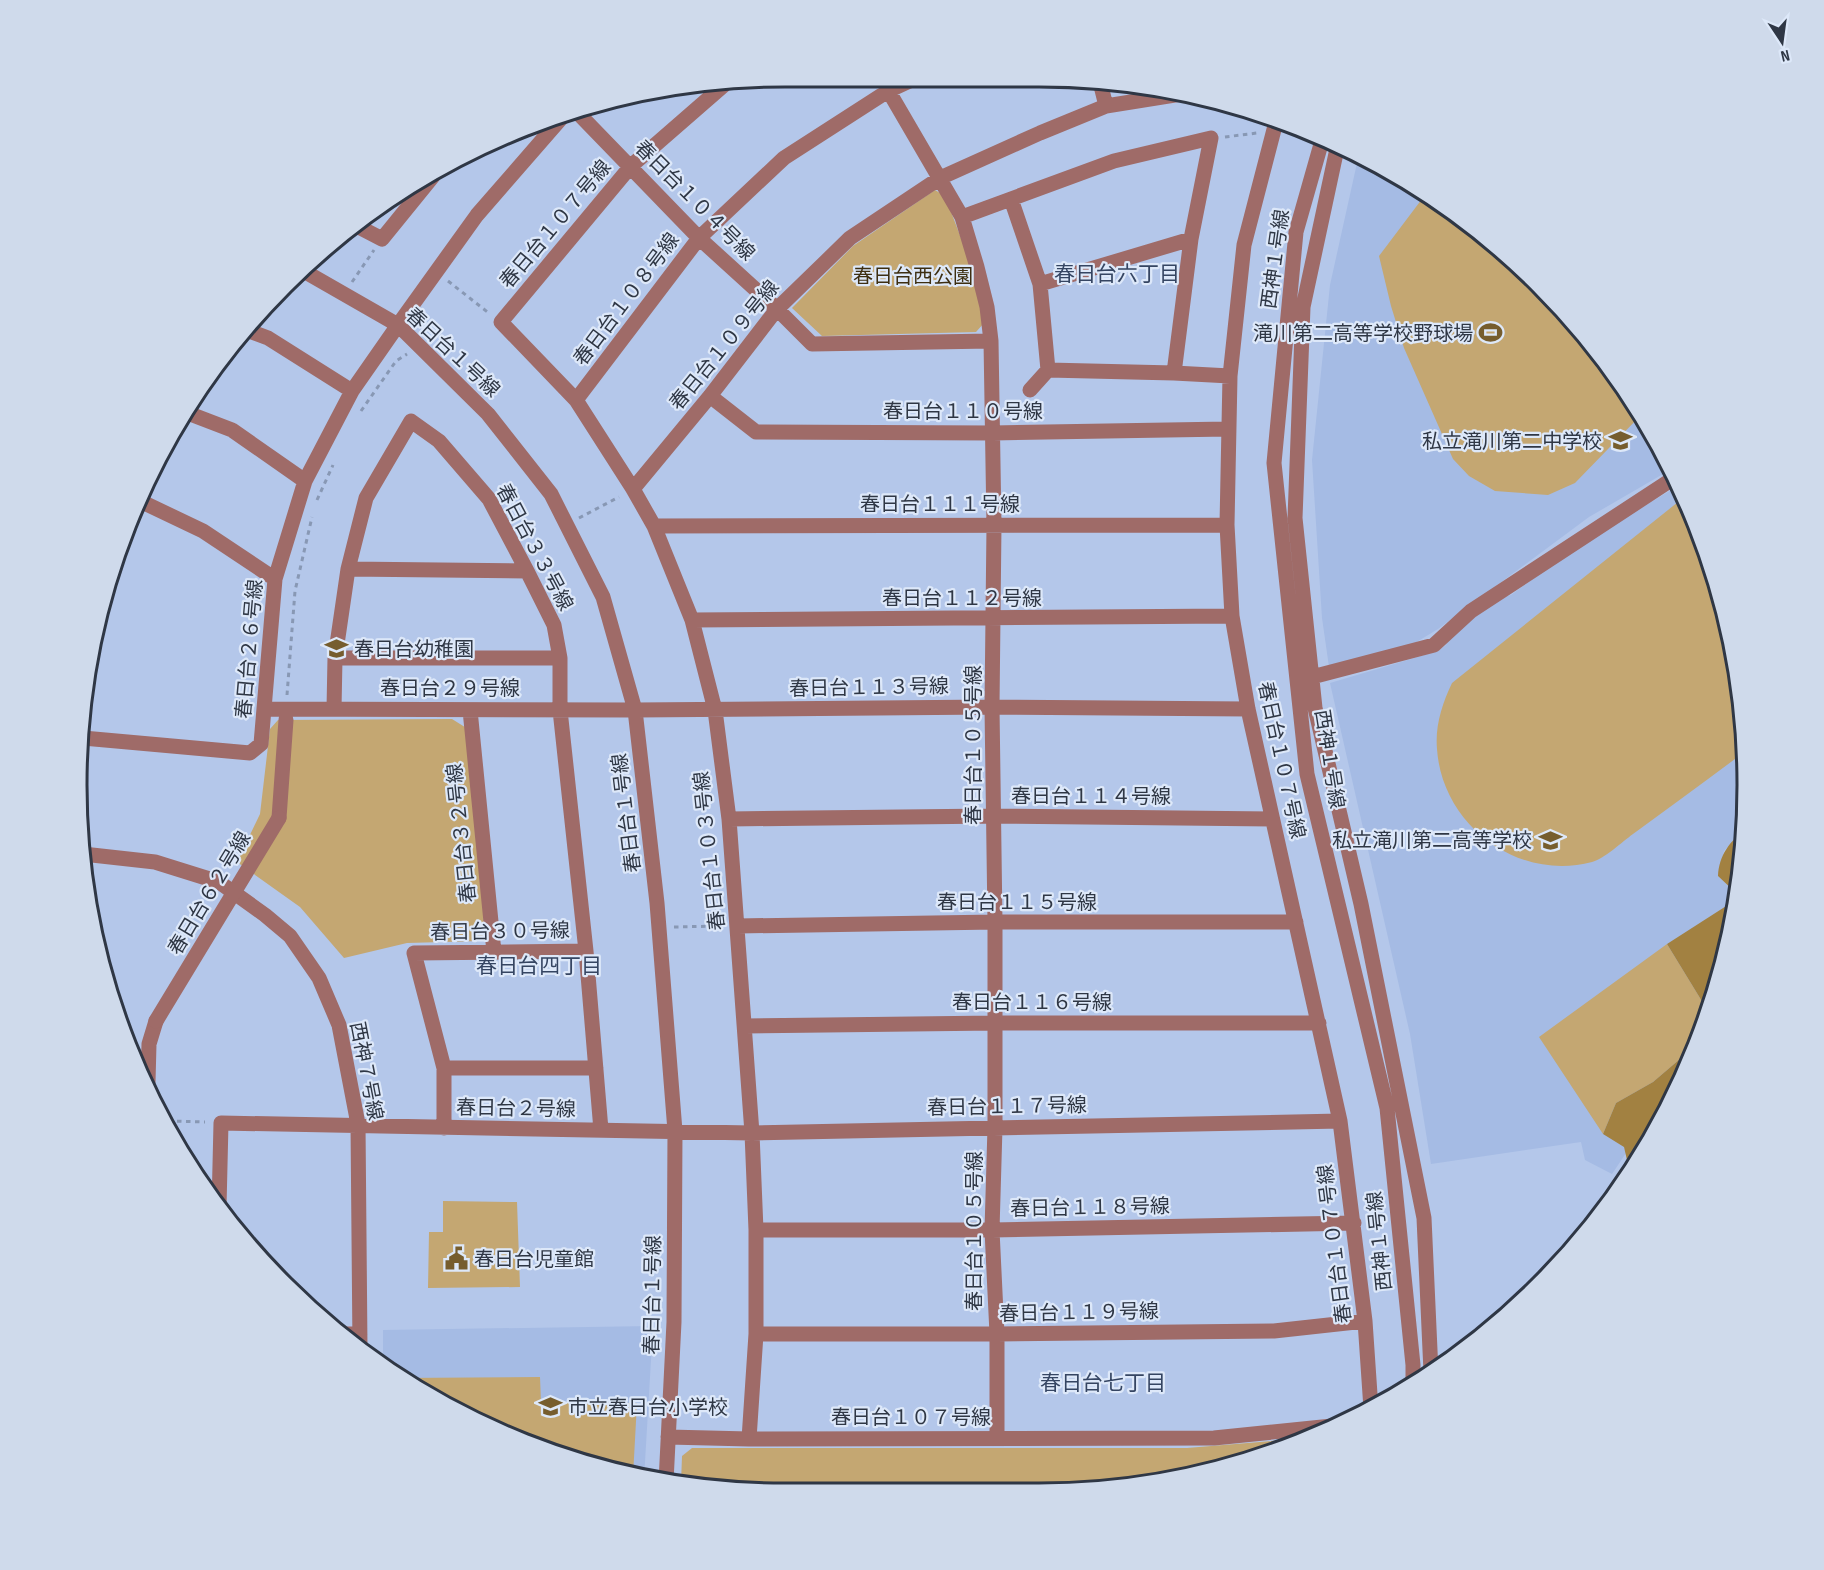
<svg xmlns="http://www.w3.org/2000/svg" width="1824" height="1570" viewBox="0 0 1824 1570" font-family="'Sofia Sans Condensed','Noto Sans JP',sans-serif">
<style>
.built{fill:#a5bbe4}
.green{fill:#c4a772}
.forest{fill:#a28141}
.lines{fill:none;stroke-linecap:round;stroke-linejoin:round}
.path{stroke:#8898b4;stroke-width:3;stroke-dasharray:4.5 4.5;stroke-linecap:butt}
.minor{stroke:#9f6b68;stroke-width:15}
.minor-bridge{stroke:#9f6b68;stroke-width:15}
.labels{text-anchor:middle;stroke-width:4.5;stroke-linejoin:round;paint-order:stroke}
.street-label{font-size:20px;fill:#2f3745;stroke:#dde8f9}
.park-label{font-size:20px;fill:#3d2e11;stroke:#dde8f9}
.poi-label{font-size:20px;fill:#2f3745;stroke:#dde8f9;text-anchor:end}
.neighbourhood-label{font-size:21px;fill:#354562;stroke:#dde8f9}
.rim{fill:none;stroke:#2f3745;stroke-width:3}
</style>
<rect width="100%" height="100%" fill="#b4c7ea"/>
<path class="built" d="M1359 154 1470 223 1571 318 1652 430 1670 470 1589 517 1438 629 1410 646 1329 667 1322 618 1312 460 1330 285Z
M1678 486 1710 557 1741 692 1746 829 1724 851 1718 876 1736 893 1734 901 1668 944 1703 1003 1705 1017 1694 1047 1653 1082 1624 1147 1626 1153 1612 1174 1585 1160 1581 1142 1431 1164 1410 1034 1330 683 1438 651 1446 645 1449 637 1497 599 1511 595 1579 545Z
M653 1326 644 1479 514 1440 391 1374 383 1367V1330Z"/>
<path class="green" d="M935 190 945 196 969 259 984 323 976 332 822 336 792 308 853 246Z
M1425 195 1470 223 1571 318 1641 415 1575 483 1548 495 1495 491 1469 476 1453 459 1404 348 1391 306 1379 256Z
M1683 498 1710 557 1741 692 1743 753C1707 780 1670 807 1633 834 1622 842 1604 859 1592 862 1518 882 1442 825 1437 749 1435 726 1442 704 1452 683Z
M452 719 468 729 485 934 479 941 407 943 344 958 300 907 237 862 260 814 270 729 278 720Z
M1667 944 1703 1003 1705 1017 1694 1047 1653 1082 1616 1103 1603 1134 1539 1037Z
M443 1201 517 1202 520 1287 428 1288 429 1232H443Z
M540 1377 541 1402 637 1403 633 1476 514 1440 398 1378Z
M1307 1438 1267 1456 1086 1492 785 1493 681 1483 682 1456 692 1448H1187Z"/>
<path class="forest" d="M1746 829V831L1736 893 1718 876C1719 855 1730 841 1746 829Z
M1734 901 1723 968 1705 1017 1703 1003 1667 944Z
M1694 1047 1675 1098 1633 1165 1627 1160 1624 1147 1603 1134 1616 1103 1653 1082Z"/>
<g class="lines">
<path class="path" d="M1225 137 1257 133
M448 281 490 314
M352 282 374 250
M361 411 396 361 407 354
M317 500 333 465
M579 518 619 497
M287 695 295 591 312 517
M674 927 721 926
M168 1121 205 1122"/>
<path class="minor" d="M881 78 962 217 977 267 987 307 991 341 994 525 992 707 995 922V1127L992 1230 997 1334V1438
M1100 82 1106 106
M724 85 631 166 501 322 576 400 633 489 654 526 692 620 715 710 729 819 752 1133 756 1230V1334L749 1439
M576 111 699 238 777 309 812 344 991 341
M1277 118 1244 245 1230 376 1227 525 1232 616 1248 709 1340 1121 1365 1321 1371 1409
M1323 137 1296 232 1274 463 1307 774 1387 1108 1413 1365V1384
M1338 144 1303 307 1295 518 1315 708 1361 904 1424 1218 1431 1372
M1011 199 1040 284 1048 370
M962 217 1114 161 1211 138 1191 239 1174 373
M357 226 382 239 434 175
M302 270 398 325 488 414 551 494 603 597 635 710 657 903 675 1131 674 1322 666 1482
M1040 284 1191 239
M249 331 268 338 352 391
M1030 390 1048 370 1174 373 1230 376
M710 396 756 432 993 433 1228 429
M576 400 699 238 784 158 888 91 914 79
M185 412 232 430 305 481
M633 489 710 396 777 309 850 238 940 178 1040 133 1106 106 1181 94
M138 500 203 531 275 579
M654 526 1227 525
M348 569 527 571
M692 620 1232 616
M335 658H560
M1312 677 1434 645 1471 611 1674 478
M264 709 635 710 992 707 1248 709
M334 709 335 658 348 569 366 498 411 421 439 441 489 499 527 571 554 625 560 658V710L586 951 601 1130
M470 710 494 952
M83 738 250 753 261 744 275 579 305 481 352 391 398 325 477 215 564 115
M279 818 286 720
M729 819 993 816 1272 819
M83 854 155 862 219 882 265 915 290 936 319 978 339 1025 358 1124 360 1348
M738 926 995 922H1296
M745 1026 996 1023H1319
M444 1068H596
M148 1082 149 1044 156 1021
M444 1128V1068L414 953 586 951
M219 1207 221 1123 752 1133 1340 1121
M756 1230H992L1354 1223
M342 1334H360
M756 1334H997L1274 1331 1365 1321
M668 1437 749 1439 1214 1438 1332 1426"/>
<path class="minor-bridge" d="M156 1021 279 818"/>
</g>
<defs>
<symbol id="stadium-bare" viewBox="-9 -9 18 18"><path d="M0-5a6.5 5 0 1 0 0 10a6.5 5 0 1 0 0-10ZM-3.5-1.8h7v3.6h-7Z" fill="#765d2e" stroke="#dde8f9" stroke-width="2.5" paint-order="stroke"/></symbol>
<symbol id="school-bare" viewBox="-9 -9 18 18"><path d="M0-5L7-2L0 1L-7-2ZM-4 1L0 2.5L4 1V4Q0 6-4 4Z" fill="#765d2e" stroke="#dde8f9" stroke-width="2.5" paint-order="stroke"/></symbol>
<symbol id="civic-bare" viewBox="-9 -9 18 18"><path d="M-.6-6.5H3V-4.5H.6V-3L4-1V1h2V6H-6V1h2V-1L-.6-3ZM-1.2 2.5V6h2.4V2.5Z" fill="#765d2e" stroke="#dde8f9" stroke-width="2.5" paint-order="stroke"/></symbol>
</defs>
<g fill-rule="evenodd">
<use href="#stadium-bare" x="1474" y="316" width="33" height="33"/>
<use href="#school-bare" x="1604" y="424" width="33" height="33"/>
<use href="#school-bare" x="320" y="632" width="33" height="33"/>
<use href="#school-bare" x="1534" y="824" width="33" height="33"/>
<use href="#civic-bare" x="440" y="1242" width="33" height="33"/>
<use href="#school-bare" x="534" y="1390" width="33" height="33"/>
</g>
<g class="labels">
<g class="street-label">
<text transform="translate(695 200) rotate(45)" y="7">春日台１０４号線</text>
<text transform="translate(555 224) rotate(-50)" y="7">春日台１０７号線</text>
<text transform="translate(1275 259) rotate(-82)" y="7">西神１号線</text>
<text transform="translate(626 299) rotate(-53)" y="7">春日台１０８号線</text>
<text transform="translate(724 345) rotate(-51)" y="7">春日台１０９号線</text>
<text transform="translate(453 352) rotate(43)" y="7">春日台１号線</text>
<text x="963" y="418">春日台１１０号線</text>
<text x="940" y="511">春日台１１１号線</text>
<text transform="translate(535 547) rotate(62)" y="7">春日台３３号線</text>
<text x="962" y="605">春日台１１２号線</text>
<text transform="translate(249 649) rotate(-85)" y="7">春日台２６号線</text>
<text transform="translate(869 687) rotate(-1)" y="7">春日台１１３号線</text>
<text x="450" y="695">春日台２９号線</text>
<text transform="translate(973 745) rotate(-90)" y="7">春日台１０５号線</text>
<text transform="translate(1330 759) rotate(81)" y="7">西神１号線</text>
<text transform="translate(1282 760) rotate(78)" y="7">春日台１０７号線</text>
<text x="1091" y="803">春日台１１４号線</text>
<text transform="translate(626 813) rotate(-97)" y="7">春日台１号線</text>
<text transform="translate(461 833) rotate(-96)" y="7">春日台３２号線</text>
<text transform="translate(709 851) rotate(-96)" y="7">春日台１０３号線</text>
<text transform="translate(209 893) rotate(-59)" y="7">春日台６２号線</text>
<text x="1017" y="909">春日台１１５号線</text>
<text transform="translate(500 931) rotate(-1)" y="7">春日台３０号線</text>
<text x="1032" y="1009">春日台１１６号線</text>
<text transform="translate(367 1071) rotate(79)" y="7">西神７号線</text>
<text transform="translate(1007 1106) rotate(-1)" y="7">春日台１１７号線</text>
<text transform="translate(516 1108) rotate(1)" y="7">春日台２号線</text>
<text transform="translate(1090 1207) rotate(-1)" y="7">春日台１１８号線</text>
<text transform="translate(974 1231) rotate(-90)" y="7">春日台１０５号線</text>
<text transform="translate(1379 1241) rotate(-96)" y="7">西神１号線</text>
<text transform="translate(1334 1244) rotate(-97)" y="7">春日台１０７号線</text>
<text transform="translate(652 1295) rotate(-89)" y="7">春日台１号線</text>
<text transform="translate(1079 1312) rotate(-1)" y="7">春日台１１９号線</text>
<text x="911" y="1424">春日台１０７号線</text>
</g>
<g class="park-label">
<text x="913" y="283">春日台西公園</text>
</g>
<g class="poi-label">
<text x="1473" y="340">滝川第二高等学校野球場</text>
<text x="1602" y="448">私立滝川第二中学校</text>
<text x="354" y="656" text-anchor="start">春日台幼稚園</text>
<text x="1532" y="847">私立滝川第二高等学校</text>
<text x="474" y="1266" text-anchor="start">春日台児童館</text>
<text x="568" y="1414" text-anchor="start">市立春日台小学校</text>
</g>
<g class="neighbourhood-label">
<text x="1117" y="281">春日台六丁目</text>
<text x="539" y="973">春日台四丁目</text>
<text x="1103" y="1390">春日台七丁目</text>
</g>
</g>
<path d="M0 0H1824V1570H0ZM785 87H1039A698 698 0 0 1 1737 785V785A698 698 0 0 1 1039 1483H785A698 698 0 0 1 87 785V785A698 698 0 0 1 785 87Z" fill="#cfdaeb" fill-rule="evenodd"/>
<path class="rim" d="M785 87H1039A698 698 0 0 1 1737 785V785A698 698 0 0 1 1039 1483H785A698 698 0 0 1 87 785V785A698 698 0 0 1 785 87Z"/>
<g transform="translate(1782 42) rotate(167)" stroke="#dde8f9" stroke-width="4.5" paint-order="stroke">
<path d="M0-4.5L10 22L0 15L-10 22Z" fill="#2f3745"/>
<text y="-9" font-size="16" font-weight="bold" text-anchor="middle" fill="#2f3745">N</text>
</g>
</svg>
